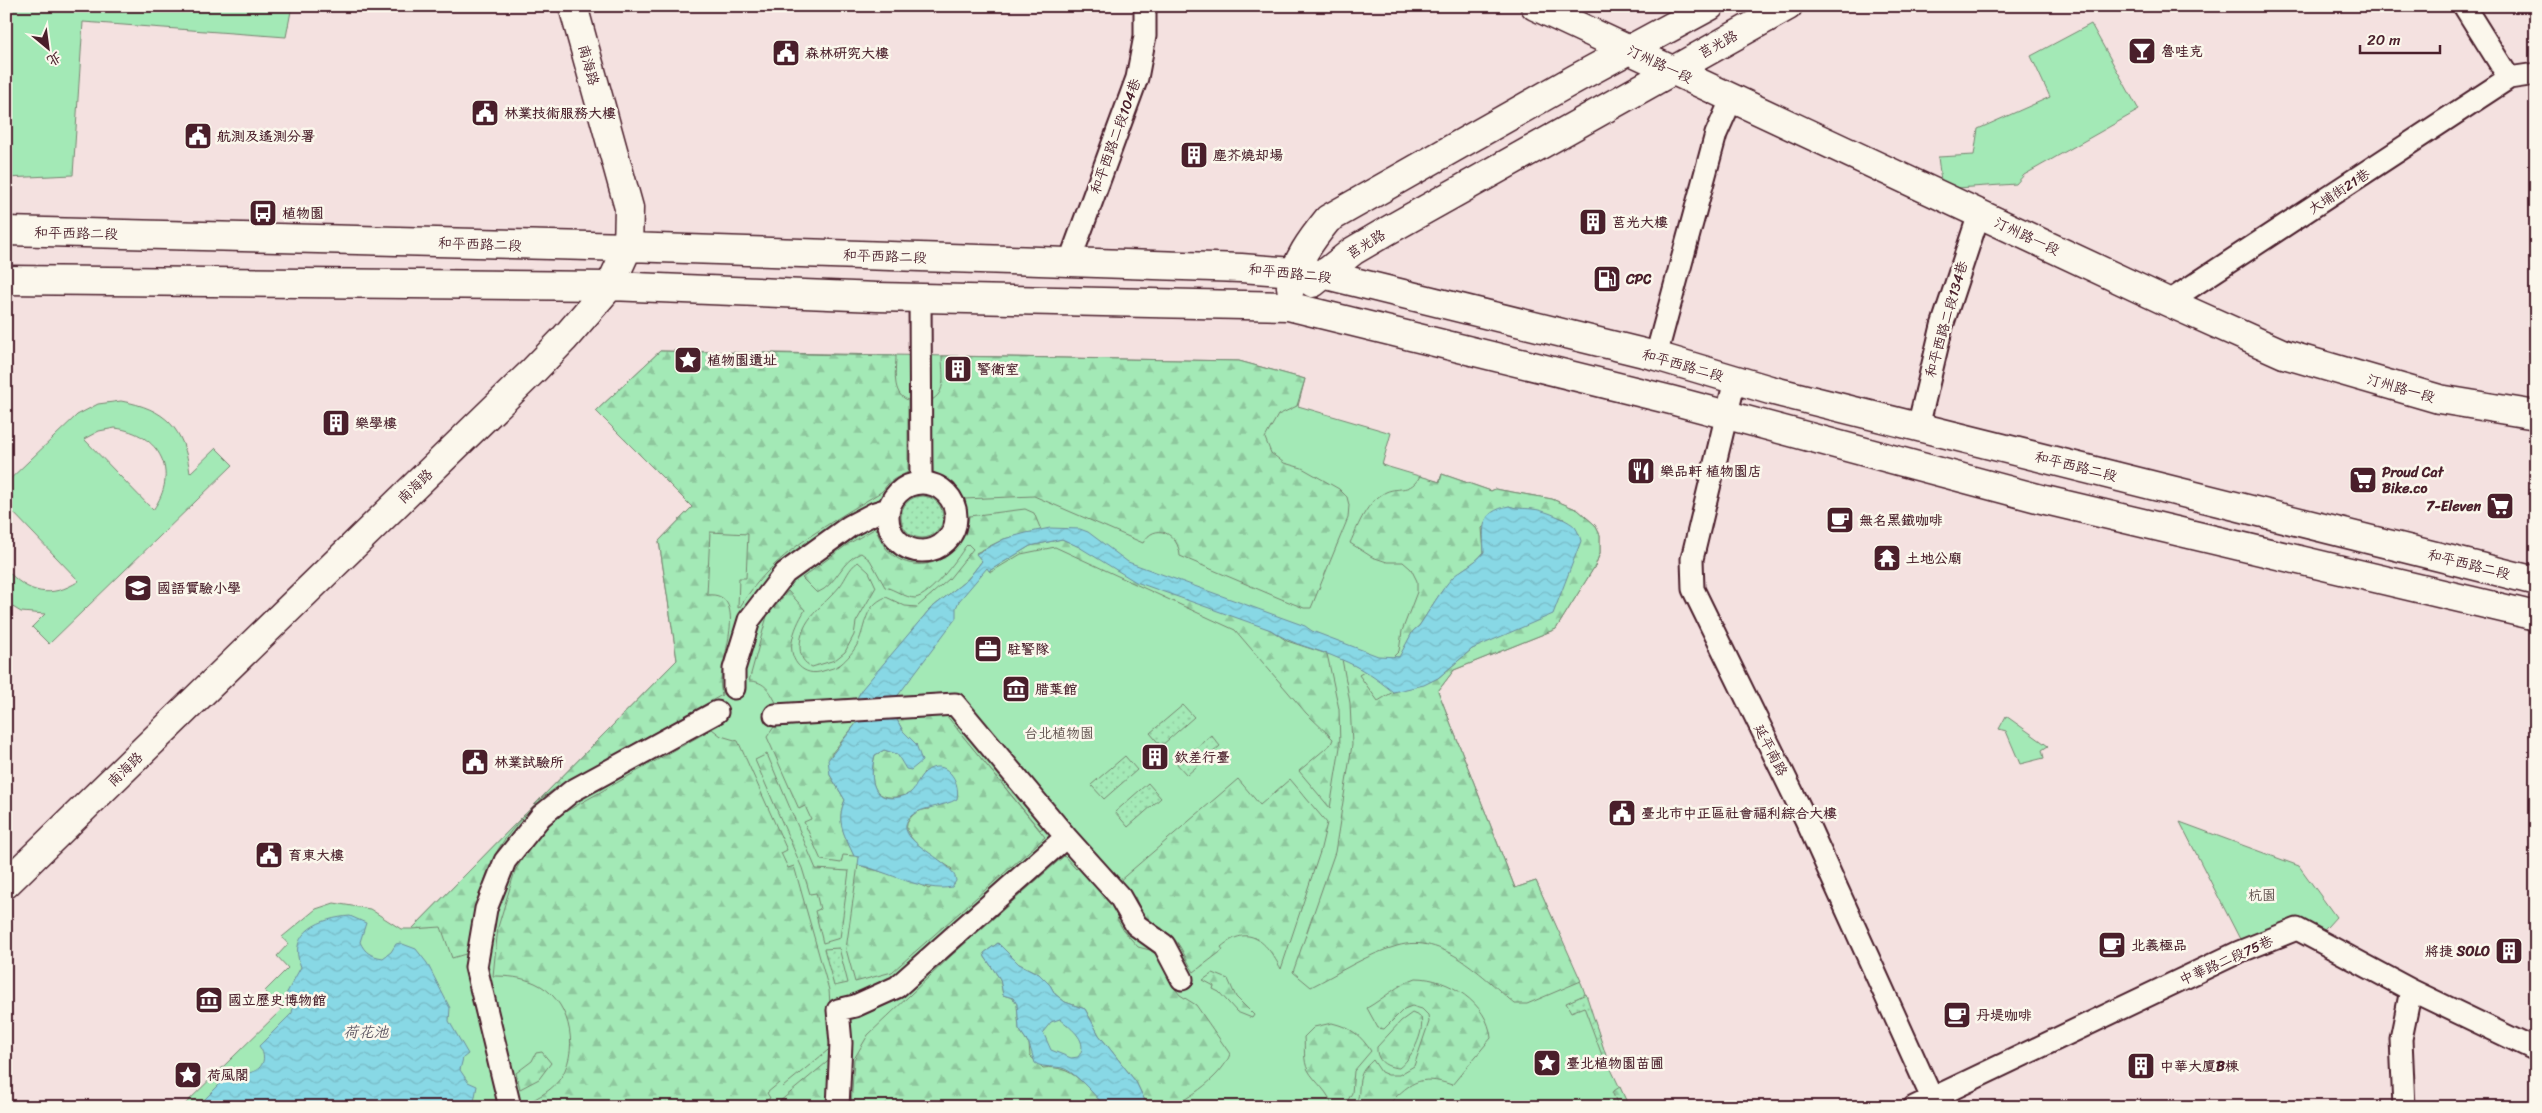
<svg xmlns="http://www.w3.org/2000/svg" width="2542" height="1113" viewBox="0 0 2542 1113" font-family="Sriracha,'LXGW WenKai TC',sans-serif">
<style>
.green{fill:#a3e9b6;stroke:#768470;fill-rule:evenodd}
.forest{fill:url(#forest-firs);stroke:#768470}
.garden{fill:url(#garden-dots);stroke:#768470}
.water{fill:url(#water-waves);stroke:#6f8e9b;fill-rule:evenodd}
.lines{fill:none;stroke-linecap:round;stroke-linejoin:round}
.street-casing{stroke:#4a1f2b;stroke-width:25}
.secondary-casing{stroke:#4a1f2b;stroke-width:31}
.street{stroke:#fbf7ec;stroke-width:21}
.secondary{stroke:#fbf7ec;stroke-width:28}
.labels{text-anchor:middle;stroke-width:5;stroke-linejoin:round;paint-order:stroke}
.street-label{font-size:14px;fill:#4a1f2b;stroke:#fbf7ec}
.poi-label{font-size:14px;font-weight:bold;fill:#4a1f2b;stroke:#fbf7ec;text-anchor:start}
.park-label{font-size:14px;fill:#60524e;stroke:#fbf7ec}
.water-label{font-size:15px;font-style:italic;fill:#5d5663;stroke:#fbf7ec}
</style>
<defs>
<pattern id="forest-firs" width="22" height="20" patternUnits="userSpaceOnUse" patternTransform="scale(1.25)"><rect width="22" height="20" fill="#a3e9b6"/><path d="M5 1l3.5 6h-7zM16 11l3.5 6h-7z" fill="#8ec79d"/></pattern>
<pattern id="garden-dots" width="8" height="8" patternUnits="userSpaceOnUse" patternTransform="scale(1.25)"><rect width="8" height="8" fill="#a3e9b6"/><path d="M2 2h.1M6 6h.1" fill="none" stroke="#8ec79d" stroke-width="1.8" stroke-linecap="round"/></pattern>
<pattern id="water-waves" width="16" height="10" patternUnits="userSpaceOnUse" patternTransform="scale(1.25)"><rect width="16" height="10" fill="#88d8e5"/><path d="M0 5q4-4 8 0t8 0" fill="none" stroke="#77b9c5"/></pattern>
</defs>
<rect width="100%" height="100%" fill="#f4e1e0"/>
<filter id="ink" filterUnits="userSpaceOnUse"><feTurbulence type="fractalNoise" baseFrequency=".02" numOctaves="2"/><feDisplacementMap in="SourceGraphic" scale="10" xChannelSelector="R" yChannelSelector="G"/><feConvolveMatrix kernelMatrix="1 2 1 2 8 2 1 2 1" color-interpolation-filters="sRGB"/></filter>
<g filter="url(#ink)">
<path class="green" d="M6 6H292L286 37 83 22 73 175 6 178Z
M2091 24 2139 110 2024 175 2016 184 1942 189 1938 157 1974 155 1978 129 2050 97 2031 56Z
M660 351 1239 361 1305 379 1298 406 1391 433 1382 465 1439 482 1442 474 1491 491 1495 489 1552 499 1578 510 1595 525 1600 535V553L1595 566 1556 629 1454 670 1438 691 1515 888 1536 881 1582 985 1609 1065 1629 1107H182L281 1010 265 991 288 968 277 956 288 944 282 937 316 909 334 903 370 909 401 929H412L677 660 659 541 692 507 596 411Z
M121 401C166 409 184 428 190 473L216 448 233 465 49 644 32 627 45 614 21 612 6 603V569C28 594 51 599 79 581L11 510 6 517V483L77 415 98 404ZM115 428C160 434 180 472 153 510L84 439 99 431Z
M2006 716 2048 746 2042 750 2044 758 2020 764 2006 731 1999 729Z
M2180 822 2299 866 2336 917 2319 936 2243 945Z"/>
<path class="forest" d="M660 351 896 356C896 370 891 394 908 400V472C901 476 894 478 888 484 885 487 884 490 881 492 829 524 771 554 740 607L738 608 739 578H746L748 534 710 532 707 595C749 591 722 656 721 679 720 684 721 690 722 695L563 783 539 800 677 660 659 541 692 507 596 411Z
M942 356 1239 361 1305 379 1297 406 1278 415 1265 438 1271 453 1284 463 1302 468 1339 489 1347 497 1349 505 1348 518 1311 608H1304L1279 598 1180 556C1179 534 1155 521 1143 543L1034 496 964 499 954 483 933 472 930 401C948 392 942 374 942 356Z
M1442 474 1491 491 1495 489 1552 499 1578 510 1595 525 1600 535V553L1595 566 1556 629 1454 670 1438 691 1515 888 1536 881 1581 981 1527 1004H1515C1484 978 1443 932 1397 946 1367 954 1339 973 1311 987L1293 972 1335 852 1352 745 1350 703 1342 659 1366 671 1359 675 1378 701 1393 692 1424 684 1438 678 1472 649 1490 640 1564 519 1532 509 1521 510 1509 506 1482 528 1484 552C1476 563 1463 568 1454 577 1440 591 1430 610 1419 626L1413 631 1400 657H1393L1399 651 1402 631 1417 592V581L1411 569 1403 562H1387L1372 557 1350 543C1359 524 1366 502 1386 492 1400 486 1410 494 1420 476L1440 482Z
M1025 509 1034 513 1041 530 1004 539 976 553 982 561 968 579 929 610 857 698 777 705C771 692 765 681 749 681L767 616 788 591 805 610C799 620 794 630 792 642 789 661 804 678 823 671 829 669 836 668 841 664 847 659 854 651 858 643 866 625 864 606 886 597L905 606 917 607 949 579 973 549 968 544 965 547C957 560 930 596 915 598 906 598 894 589 885 587L870 560 861 553C840 561 838 584 817 593L802 578 848 544 876 528C891 583 962 573 969 516Z
M1062 539 1271 630 1287 641 1327 654 1339 709 1340 747 1330 808 1299 771 1331 744 1333 739 1306 713 1235 630 1055 547 1021 554 991 572 989 571 1030 546Z
M858 562 869 572 876 587 856 622 854 635 845 652 835 660 812 667C803 662 801 658 800 648 800 618 823 607 840 586 847 577 848 569 858 562Z
M946 715 1045 837 892 972 855 982 846 949 858 865 910 880 929 889 952 869C940 860 896 837 909 820 914 812 920 810 929 809L924 772C920 778 918 785 914 790 910 795 902 796 896 797 869 800 870 774 875 755L884 750 897 754 917 745 903 731 896 718Z
M858 721 832 753 830 775 845 800C835 822 846 837 854 856L843 855 841 863 821 860 804 822 811 819 805 806 799 809 767 737 774 727Z
M712 729 721 736 738 741 787 850 781 853 788 868 794 866 829 990 833 1046 783 1087 779 1083 767 1093 770 1098 759 1107H525V1104C539 1097 553 1090 562 1076 580 1045 569 998 535 983 521 977 508 976 493 976L498 927 515 871 530 846 558 816Z
M767 754 816 869 849 871 840 938 823 943 815 911 820 909 816 893 810 894 802 868 755 760Z
M1238 779 1260 805 1290 779 1327 823 1320 852 1281 969C1267 943 1250 922 1221 947L1223 950 1194 972C1186 961 1182 945 1171 936 1168 932 1162 931 1158 928 1147 920 1140 910 1135 897L1132 898C1131 889 1127 885 1118 882Z
M525 814C516 825 506 836 499 848 482 875 473 922 469 953L452 958 441 927 412 929Z
M1064 856 1076 869 1081 865 1115 906 1118 921 1124 931 1138 947 1150 950 1158 956 1172 985 1180 995 1196 1005 1230 1054C1224 1074 1188 1101 1168 1107 1162 1108 1154 1107 1148 1107L1136 1082 1099 1035 1085 1009 1065 1002 1055 994 1050 985 1039 974 1019 964 998 943 984 953 985 957 1000 979 1003 995 1013 998 1017 1004 1019 1029 1029 1044 1030 1056 1043 1068C1073 1064 1086 1087 1106 1107H851L854 1059 868 1035 952 955Z
M1213 973 1228 979 1236 997 1254 1015 1252 1018 1237 1012 1219 992 1213 989 1214 986 1203 980Z
M1416 978C1448 978 1488 1003 1491 1038L1452 1085C1418 1073 1409 1084 1386 1107H1353C1362 1097 1357 1087 1361 1076 1363 1069 1368 1065 1373 1060L1381 1072 1388 1075H1399L1414 1066 1429 1022 1428 1015 1422 1009 1412 1006 1404 1009 1384 1029 1378 1028 1367 1008C1383 999 1400 983 1416 978Z
M1412 1013 1421 1017C1425 1033 1411 1059 1399 1068 1386 1067 1376 1061 1377 1047L1401 1021Z
M1332 1023C1352 1028 1360 1035 1371 1051L1354 1071 1352 1093 1344 1107H1332C1330 1092 1315 1083 1308 1070 1303 1061 1305 1047 1304 1037L1314 1027Z
M542 1052 551 1063 539 1079 520 1089 516 1073 532 1061 536 1053Z
M832 1058 827 1107H773Z
M1620 1087 1629 1107H1619L1612 1092Z"/>
<path class="garden" d="M901 517a21 21 0 1 1 42 0a21 21 0 1 1-42 0Z
M1183 705 1194 717 1161 746 1150 733Z
M961 726 1046 825 1040 830 957 729Z
M1211 735 1220 746 1187 775 1177 764Z
M1125 756 1137 770 1104 799 1091 785Z
M1148 783 1161 798 1128 827 1115 812Z
M839 948 848 983 834 986 824 949Z
M1586 994 1609 1065 1606 1066 1584 1007 1571 1012 1566 1003Z"/>
<path class="water" d="M1509 506C1518 509 1523 508 1532 509 1541 509 1569 520 1575 527 1578 531 1580 537 1581 541L1553 614 1472 649 1438 678 1424 685 1393 692C1376 678 1360 667 1340 659 1316 648 1293 646 1271 630L1136 582 1079 547 1062 539 1030 546 989 571 987 568 959 601 956 608V618L896 698V718L903 731 916 744 922 761 911 770 906 769 897 754 884 750 875 755C868 780 873 807 906 795 917 791 916 779 925 772 945 756 961 781 957 799 944 807 920 807 911 816 887 841 954 857 956 881L952 887C923 893 888 871 858 865L859 857 854 856C845 836 835 822 845 800L830 775 828 760 858 721 857 698 862 689 929 610 968 579 982 561 976 554 1004 539 1026 533 1050 528 1080 529 1088 532 1128 562 1305 626 1312 631 1378 656 1399 657 1413 631 1419 626C1430 610 1440 591 1453 577 1463 568 1476 563 1484 552 1483 528 1479 512 1509 506Z
M350 916 366 923 360 942C365 953 371 956 383 958L391 952 396 944 400 943 416 949 427 963 450 1008 449 1021 468 1054 463 1058 460 1070 468 1082 477 1086 473 1107H197L234 1070C252 1080 273 1064 259 1046L292 1013 293 1007 285 996 301 967C286 931 322 918 350 916Z
M998 943 1019 964 1039 974 1050 985 1055 994 1065 1002 1085 1009 1099 1035 1136 1082 1148 1107H1106C1096 1097 1077 1074 1065 1069 1054 1065 1045 1069 1035 1063L1029 1044 1019 1029 1017 1004 1013 998 1003 995 1000 979 985 957 984 953ZM1060 1019C1072 1029 1090 1042 1078 1057L1071 1058 1051 1050 1043 1032 1051 1022Z"/>
<g class="lines">
<defs>
<path id="street" d="M2464 6 2509 78
M1069 263 1137 78 1145 36V6
M920 297 921 483
M2168 302 2509 78 2536 74
M1656 356 1716 134 1732 98
M1735 380 1692 559 1693 589 1806 820 1936 1107
M1918 427 1942 326 1979 214
M888 517a34 34 0 1 1 68 0a34 34 0 1 1-68 0Z
M734 688V669L749 620 785 573 850 526 875 513 888 509
M775 715 955 704 1066 837
M510 1107 476 967 486 909 505 861 541 816 572 791 717 712
M838 1107 841 1043 838 1010 855 1006 897 987 1066 837 1120 897 1136 925 1164 945 1182 979
M1914 1107 2239 952 2297 929 2411 990 2536 1050
M2404 1107 2401 1039 2411 990"/>
<path id="secondary" d="M1535 6 2168 302 2284 354 2439 399 2536 415
M6 231 628 247 1241 268 1322 274 1656 356 1770 390 2536 581
M6 280 610 286 877 297 1288 306 1671 400 2041 499 2536 616
M1313 283 1353 251 1387 231 1788 6
M1291 287C1296 260 1311 240 1328 219L1575 79 1710 6
M6 884 534 370 564 339 610 286 628 247 629 208 573 6"/>
</defs>
<use href="#street" class="street-casing"/>
<use href="#secondary" class="secondary-casing"/>
<use href="#street" class="street"/>
<use href="#secondary" class="secondary"/>
</g>
</g>
<defs>
<symbol id="bar-square" viewBox="-11 -11 22 22"><rect x="-9" y="-9" width="18" height="18" rx="4" fill="#4a1f2b" stroke="#fbf7ec"/><path d="M-6-5H6L.8 .8V4.5H3.5V6h-7V4.5H-.8V.8Z" fill="#fff"/></symbol>
<symbol id="civic-square" viewBox="-11 -11 22 22"><rect x="-9" y="-9" width="18" height="18" rx="4" fill="#4a1f2b" stroke="#fbf7ec"/><path d="M-.6-6.5H3V-4.5H.6V-3L4-1V1h2V6H-6V1h2V-1L-.6-3ZM-1.2 2.5V6h2.4V2.5Z" fill="#fff"/></symbol>
<symbol id="building-square" viewBox="-11 -11 22 22"><rect x="-9" y="-9" width="18" height="18" rx="4" fill="#4a1f2b" stroke="#fbf7ec"/><path d="M-4-6H4V6H1V3H-1V6H-4ZM-2.5-4.3h1.7v1.8h-1.7ZM.8-4.3h1.7v1.8H.8ZM-2.5-1h1.7V.8h-1.7ZM.8-1h1.7V.8H.8Z" fill="#fff"/></symbol>
<symbol id="bus-square" viewBox="-11 -11 22 22"><rect x="-9" y="-9" width="18" height="18" rx="4" fill="#4a1f2b" stroke="#fbf7ec"/><path d="M-5-6H5V4H4V6H2V4H-2V6H-4V4H-5ZM-3.5-4V0h7V-4ZM-3.5 1.2v1.5H-2V1.2ZM2 1.2v1.5H3.5V1.2Z" fill="#fff"/></symbol>
<symbol id="fuel-square" viewBox="-11 -11 22 22"><rect x="-9" y="-9" width="18" height="18" rx="4" fill="#4a1f2b" stroke="#fbf7ec"/><path d="M-5.5-6h7V0h2V4h1.3V-2.5L3-4.5l.8-.8L6-3V5H2.5V1h-1V6h-7ZM-4.2-4.7v3.2H.2V-4.7Z" fill="#fff"/></symbol>
<symbol id="sight-square" viewBox="-11 -11 22 22"><rect x="-9" y="-9" width="18" height="18" rx="4" fill="#4a1f2b" stroke="#fbf7ec"/><path d="M0-6L1.8-2.2L6-1.7L2.9 1.2L3.7 5.4L0 3.3L-3.7 5.4L-2.9 1.2L-6-1.7L-1.8-2.2Z" fill="#fff"/></symbol>
<symbol id="restaurant-square" viewBox="-11 -11 22 22"><rect x="-9" y="-9" width="18" height="18" rx="4" fill="#4a1f2b" stroke="#fbf7ec"/><path d="M-5-6h1v4h1v-4h1v4h1v-4h1v5L-1.5 .5V6h-2V.5L-5-1ZM5-6V6H3V1.5H1.5Q1.5-4 5-6Z" fill="#fff"/></symbol>
<symbol id="supermarket-square" viewBox="-11 -11 22 22"><rect x="-9" y="-9" width="18" height="18" rx="4" fill="#4a1f2b" stroke="#fbf7ec"/><path d="M-6-5.5h2.5l.6 2H6L4.5 2H-2.5L-4.4-4H-6ZM-1.5 3.2a1.3 1.3 0 1 0 .1 0ZM3 3.2a1.3 1.3 0 1 0 .1 0Z" fill="#fff"/></symbol>
<symbol id="cafe-square" viewBox="-11 -11 22 22"><rect x="-9" y="-9" width="18" height="18" rx="4" fill="#4a1f2b" stroke="#fbf7ec"/><path d="M-5.5-4.5H6V0H3Q3 3.5 0 3.5H-2.5Q-5.5 3.5-5.5 0ZM3-3.2v2h1.7v-2ZM-6 4.5H4V6H-6Z" fill="#fff"/></symbol>
<symbol id="temple-square" viewBox="-11 -11 22 22"><rect x="-9" y="-9" width="18" height="18" rx="4" fill="#4a1f2b" stroke="#fbf7ec"/><path d="M0-6L5-2H3V0L6.5 2.5H4V6H1.5V3h-3V6H-4V2.5H-6.5L-3 0V-2H-5Z" fill="#fff"/></symbol>
<symbol id="school-square" viewBox="-11 -11 22 22"><rect x="-9" y="-9" width="18" height="18" rx="4" fill="#4a1f2b" stroke="#fbf7ec"/><path d="M0-5L7-2L0 1L-7-2ZM-4 1L0 2.5L4 1V4Q0 6-4 4Z" fill="#fff"/></symbol>
<symbol id="office-square" viewBox="-11 -11 22 22"><rect x="-9" y="-9" width="18" height="18" rx="4" fill="#4a1f2b" stroke="#fbf7ec"/><path d="M-6-3h4V-5.5h4V-3h4V5H-6ZM-1-4.5V-3h2v-1.5ZM-6 0V1H6V0Z" fill="#fff"/></symbol>
<symbol id="museum-square" viewBox="-11 -11 22 22"><rect x="-9" y="-9" width="18" height="18" rx="4" fill="#4a1f2b" stroke="#fbf7ec"/><path d="M0-6L6-3V-2H-6V-3ZM-5-1h2V3h-2ZM-1-1h2V3h-2ZM3-1h2V3H3ZM-6 4H6V6H-6Z" fill="#fff"/></symbol>
</defs>
<g fill-rule="evenodd">
<use href="#bar-square" x="2126" y="35" width="32" height="32"/>
<use href="#civic-square" x="770" y="37" width="32" height="32"/>
<use href="#civic-square" x="469" y="97" width="32" height="32"/>
<use href="#civic-square" x="182" y="120" width="32" height="32"/>
<use href="#building-square" x="1178" y="139" width="32" height="32"/>
<use href="#bus-square" x="247" y="197" width="32" height="32"/>
<use href="#building-square" x="1577" y="206" width="32" height="32"/>
<use href="#fuel-square" x="1591" y="263" width="32" height="32"/>
<use href="#sight-square" x="672" y="344" width="32" height="32"/>
<use href="#building-square" x="942" y="353" width="32" height="32"/>
<use href="#building-square" x="320" y="407" width="32" height="32"/>
<use href="#restaurant-square" x="1625" y="455" width="32" height="32"/>
<use href="#supermarket-square" x="2347" y="464" width="32" height="32"/>
<use href="#supermarket-square" x="2484" y="490" width="32" height="32"/>
<use href="#cafe-square" x="1824" y="504" width="32" height="32"/>
<use href="#temple-square" x="1871" y="542" width="32" height="32"/>
<use href="#school-square" x="122" y="572" width="32" height="32"/>
<use href="#office-square" x="972" y="633" width="32" height="32"/>
<use href="#museum-square" x="1000" y="673" width="32" height="32"/>
<use href="#building-square" x="1139" y="741" width="32" height="32"/>
<use href="#civic-square" x="459" y="746" width="32" height="32"/>
<use href="#civic-square" x="1606" y="797" width="32" height="32"/>
<use href="#civic-square" x="253" y="839" width="32" height="32"/>
<use href="#cafe-square" x="2096" y="929" width="32" height="32"/>
<use href="#building-square" x="2493" y="935" width="32" height="32"/>
<use href="#museum-square" x="193" y="984" width="32" height="32"/>
<use href="#cafe-square" x="1941" y="999" width="32" height="32"/>
<use href="#sight-square" x="1531" y="1047" width="32" height="32"/>
<use href="#building-square" x="2125" y="1050" width="32" height="32"/>
<use href="#sight-square" x="172" y="1059" width="32" height="32"/>
</g>
<g class="labels">
<g class="street-label">
<text transform="translate(1718 44) rotate(-29)" y="5">莒光路</text>
<text transform="translate(1660 64) rotate(25)" y="5">汀州路一段</text>
<text transform="translate(589 65) rotate(74)" y="5">南海路</text>
<text transform="translate(1115 136) rotate(-70)" y="5">和平西路二段104巷</text>
<text transform="translate(2339 191) rotate(-33)" y="5">大埔街21巷</text>
<text transform="translate(76 233) rotate(1)" y="5">和平西路二段</text>
<text transform="translate(2027 236) rotate(25)" y="5">汀州路一段</text>
<text transform="translate(480 244) rotate(2)" y="5">和平西路二段</text>
<text transform="translate(1366 244) rotate(-32)" y="5">莒光路</text>
<text transform="translate(885 256) rotate(2)" y="5">和平西路二段</text>
<text transform="translate(1290 273) rotate(6)" y="5">和平西路二段</text>
<text transform="translate(1946 319) rotate(-74)" y="5">和平西路二段134巷</text>
<text transform="translate(1683 365) rotate(16)" y="5">和平西路二段</text>
<text transform="translate(2401 388) rotate(16)" y="5">汀州路一段</text>
<text transform="translate(2076 466) rotate(14)" y="5">和平西路二段</text>
<text transform="translate(415 486) rotate(-44)" y="5">南海路</text>
<text transform="translate(2469 564) rotate(14)" y="5">和平西路二段</text>
<text transform="translate(1771 750) rotate(63)" y="5">延平南路</text>
<text transform="translate(125 769) rotate(-44)" y="5">南海路</text>
<text transform="translate(2226 960) rotate(-24)" y="5">中華路二段75巷</text>
</g>
<g class="poi-label">
<text x="2161" y="56">魯哇克</text>
<text x="805" y="58">森林研究大樓</text>
<text x="504" y="118">林業技術服務大樓</text>
<text x="217" y="141">航測及遙測分署</text>
<text x="1213" y="160">塵芥燒却場</text>
<text x="282" y="218">植物園</text>
<text x="1612" y="227">莒光大樓</text>
<text x="1626" y="284">CPC</text>
<text x="707" y="365">植物園遺址</text>
<text x="977" y="374">警衛室</text>
<text x="355" y="428">樂學樓</text>
<text x="1660" y="476">樂品軒 植物園店</text>
<text x="2382" y="477">Proud Cat<tspan x="2382" dy="16">Bike.co</tspan></text>
<text x="2481" y="511" text-anchor="end">7-Eleven</text>
<text x="1859" y="525">無名黑鐵咖啡</text>
<text x="1906" y="563">土地公廟</text>
<text x="157" y="593">國語實驗小學</text>
<text x="1007" y="654">駐警隊</text>
<text x="1035" y="694">腊葉館</text>
<text x="1174" y="762">欽差行臺</text>
<text x="494" y="767">林業試驗所</text>
<text x="1641" y="818">臺北市中正區社會福利綜合大樓</text>
<text x="288" y="860">育東大樓</text>
<text x="2131" y="950">北義極品</text>
<text x="2490" y="956" text-anchor="end">將捷 SOLO</text>
<text x="228" y="1005">國立歷史博物館</text>
<text x="1976" y="1020">丹堤咖啡</text>
<text x="1566" y="1068">臺北植物園苗圃</text>
<text x="2160" y="1071">中華大廈B棟</text>
<text x="207" y="1080">荷風閣</text>
</g>
<g class="park-label">
<text x="1059" y="738">台北植物園</text>
<text x="2262" y="900">杭園</text>
</g>
<g class="water-label">
<text x="366" y="1037">荷花池</text>
</g>
</g>
<rect width="2542" height="1113" fill="none" stroke="#fbf7ec" stroke-width="25"/>
<rect x="12" y="12" width="2517" height="1088" fill="none" stroke="#4a1f2b" stroke-width="2" filter="url(#ink)"/>
<g transform="translate(48 48) rotate(151)" stroke="#fbf7ec" stroke-width="4" paint-order="stroke">
<path d="M0-4L9 19L0 12L-9 19Z" fill="#4a1f2b"/>
<text y="-8" font-size="14" font-weight="bold" text-anchor="middle" fill="#4a1f2b">北</text>
</g>
<path d="M2360 45v8h80v-8" fill="none" stroke="#4a1f2b" stroke-width="2.5"/>
<text x="2367" y="45" font-size="15" fill="#4a1f2b" stroke="#fbf7ec" stroke-width="4" paint-order="stroke">20 m</text>
</svg>
